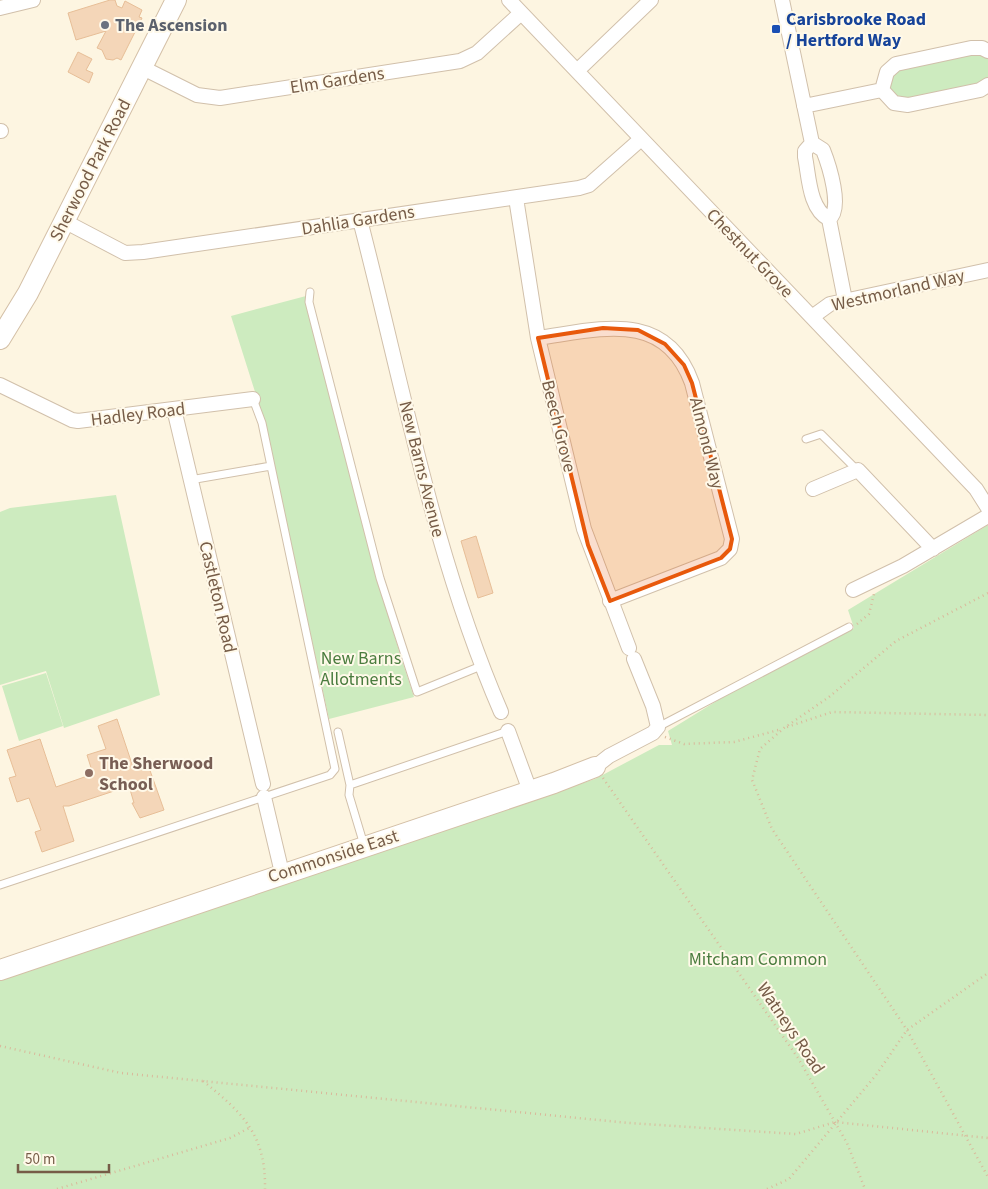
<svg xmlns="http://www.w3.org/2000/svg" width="988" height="1189" viewBox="0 0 988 1189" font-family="'Source Sans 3',sans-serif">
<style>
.green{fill:#cdebbf}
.building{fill:#f4d6b8;stroke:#e7be97}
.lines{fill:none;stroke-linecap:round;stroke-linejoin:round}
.lane-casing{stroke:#d1c0ab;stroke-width:9}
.street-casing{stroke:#d1c0ab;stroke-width:16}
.secondary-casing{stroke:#d4c0a7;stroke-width:22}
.path{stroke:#d9b99b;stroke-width:2.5;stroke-dasharray:1 4;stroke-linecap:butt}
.lane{stroke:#fff;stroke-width:7}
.street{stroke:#fff;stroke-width:14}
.secondary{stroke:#fff;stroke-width:20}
.marked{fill:#e8590c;fill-opacity:0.2;stroke:#e8590c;stroke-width:4;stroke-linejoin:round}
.worship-dot{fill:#6b7280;stroke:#fff9e9;stroke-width:2}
.transit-dot{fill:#1a4fb4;stroke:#fff9e9;stroke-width:2}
.education-dot{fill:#8d6e63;stroke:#fff9e9;stroke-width:2}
.labels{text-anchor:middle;stroke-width:4;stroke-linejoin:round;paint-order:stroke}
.transit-label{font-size:18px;font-weight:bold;fill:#164399;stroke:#fff9e9;text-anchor:start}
.worship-label{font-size:18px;font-weight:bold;fill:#5b616d;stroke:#fff9e9;text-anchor:start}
.street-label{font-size:18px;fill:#765c47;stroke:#fff9e9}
.park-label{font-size:18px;fill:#4a7c3e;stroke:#fff9e9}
.education-label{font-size:18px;font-weight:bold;fill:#785e54;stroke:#fff9e9;text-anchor:start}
</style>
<rect width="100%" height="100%" fill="#fdf5e1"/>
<path class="green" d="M972 52 988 58V80L985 82 909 100H897L888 86 892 72Z
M306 296C340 431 370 566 414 697L329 719 263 417 231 316Z
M116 495 160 695 64 728 46 671 0 685V512L10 508Z
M988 525V1189H0V978L595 779 659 745H672L668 731 741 686 854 628 848 610Z
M46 673 63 726 19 741 2 686Z"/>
<path class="building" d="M110 0H115L117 6 122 8 125 1 142 10 139 17 142 18 121 60 117 58 113 60 106 59 102 50 97 48 106 31 76 40 68 13Z
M78 52 92 59 86 70 93 73 89 83 68 72Z
M476 536 493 593 478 598 461 541Z
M117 719 133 767 147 762 164 810 140 818 132 803H134L129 786 133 785 132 781 119 787 120 789 69 806H63L74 841 42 852 35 832 41 830 29 798 17 802 9 778 16 776 7 750 40 739 56 787 93 774 87 755 106 749 98 726Z"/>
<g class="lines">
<defs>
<path id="lane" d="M310 292 309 302 380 578 417 692 481 666
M253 399 262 423 271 466
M806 439 821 434 857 470
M658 727 849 627
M338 732 350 785
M364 845 349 795 350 785 508 731
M0 885 330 775 335 769 271 466 190 480"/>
<path id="street" d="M509 0 976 489 988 508
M782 0 812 143 805 151V157C809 176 809 209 829 219L845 300
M0 8 33 0
M141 67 197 95 220 98 460 61 477 53 521 13
M577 71 651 0
M882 90 887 72 896 64 971 48H982L988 51
M804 106 882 90 894 103 908 105 980 90 988 85
M0 131H1
M812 143 823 150C829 165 843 209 829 219
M516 198 538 338 584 529 629 648
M360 220C403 385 433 555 501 712
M64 221 125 253 143 252 579 188 589 185 641 139
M812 317 830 304 988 270
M538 338C597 330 665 308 692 383L732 539 730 549 721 558 610 601
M0 385 72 420 78 421 253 399
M174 409 263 784
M813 489 858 470 933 549
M853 590 903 566 988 516
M508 731 530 791
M595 767 609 756 653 733 658 727 653 706 634 659
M264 797 282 873"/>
<path id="secondary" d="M0 339 28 293 176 0
M0 970 554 783 595 767"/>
</defs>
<use href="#lane" class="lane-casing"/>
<use href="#street" class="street-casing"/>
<use href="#secondary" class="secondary-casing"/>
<path class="path" d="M988 593 896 641 829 697 784 728 760 749 752 780 772 829 907 1030 988 1177
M857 624 869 614 874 594
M787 727 832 712 988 715
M665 737 684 744 734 742 782 729
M603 778 798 1058 847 1143 865 1189
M0 1046 121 1073 629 1123 796 1134 835 1122 988 1138
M203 1081C243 1113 266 1135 265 1189
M57 1189 230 1138 251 1127
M767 1189 789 1179 876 1075 907 1030 988 973"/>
<use href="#lane" class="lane"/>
<use href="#street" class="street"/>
<use href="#secondary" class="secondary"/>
</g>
<path class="marked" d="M603 328 638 330 665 344 684 365 692 383 732 539 730 549 721 558 610 601 588 545 538 338Z"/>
<circle class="worship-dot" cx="105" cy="25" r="5"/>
<rect class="transit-dot" x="771" y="24" width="10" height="10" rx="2.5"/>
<circle class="education-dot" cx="89" cy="773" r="5"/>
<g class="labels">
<g class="transit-label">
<text x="786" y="25">Carisbrooke Road<tspan x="786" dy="21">/ Hertford Way</tspan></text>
</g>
<g class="worship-label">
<text x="115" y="31">The Ascension</text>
</g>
<g class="street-label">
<text transform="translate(337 80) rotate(-9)" y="6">Elm Gardens</text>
<text transform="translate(90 170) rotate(-63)" y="6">Sherwood Park Road</text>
<text transform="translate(358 220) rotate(-9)" y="6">Dahlia Gardens</text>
<text transform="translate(750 253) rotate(46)" y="6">Chestnut Grove</text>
<text transform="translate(898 290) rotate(-13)" y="6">Westmorland Way</text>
<text transform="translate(138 414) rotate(-7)" y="6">Hadley Road</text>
<text transform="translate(559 426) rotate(76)" y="6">Beech Grove</text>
<text transform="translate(707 443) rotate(76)" y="6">Almond Way</text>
<text transform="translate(422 469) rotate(76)" y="6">New Barns Avenue</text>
<text transform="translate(218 597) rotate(77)" y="6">Castleton Road</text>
<text transform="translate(333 856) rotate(-18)" y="6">Commonside East</text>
<text transform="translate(791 1028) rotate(56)" y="6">Watneys Road</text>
</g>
<g class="park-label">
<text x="361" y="664">New Barns<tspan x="361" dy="21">Allotments</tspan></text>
<text x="758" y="965">Mitcham Common</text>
</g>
<g class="education-label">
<text x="99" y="769">The Sherwood<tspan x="99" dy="21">School</tspan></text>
</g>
</g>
<path d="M18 1164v8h91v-8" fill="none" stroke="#765c47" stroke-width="2.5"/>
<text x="25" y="1164" font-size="15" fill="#765c47" stroke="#fff9e9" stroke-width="4" paint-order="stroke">50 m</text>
</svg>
